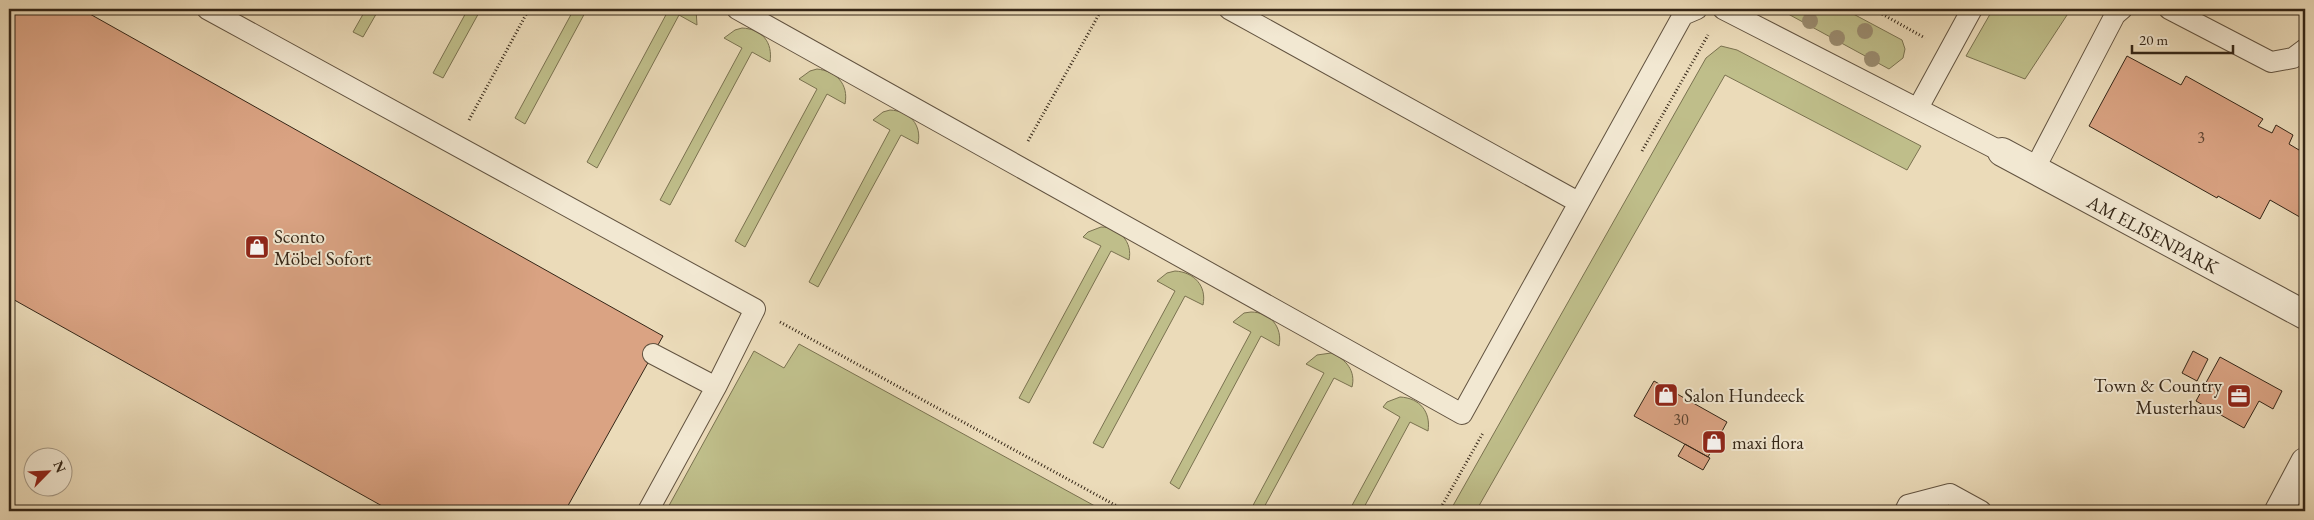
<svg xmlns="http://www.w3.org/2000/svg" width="2314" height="520" viewBox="0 0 2314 520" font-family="'EB Garamond',serif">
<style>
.green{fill:#bfbe8a;stroke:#7a7250}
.building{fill:#daa383;stroke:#342617}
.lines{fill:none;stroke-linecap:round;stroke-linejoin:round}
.lane-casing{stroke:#625340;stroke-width:22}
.street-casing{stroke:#625340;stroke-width:30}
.path{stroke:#342617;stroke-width:3;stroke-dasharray:1 2.5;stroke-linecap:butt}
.lane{stroke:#f2e8d2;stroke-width:20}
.street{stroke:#f2e8d2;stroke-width:28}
.tree{fill:#9a8c70}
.labels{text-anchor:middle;stroke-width:4;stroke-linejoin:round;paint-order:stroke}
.number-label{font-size:16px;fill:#5e4532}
.street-label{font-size:19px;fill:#342617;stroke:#f2e8d2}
.poi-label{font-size:19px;fill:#342617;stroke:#f2e8d2;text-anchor:start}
</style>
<rect width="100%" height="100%" fill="#ebdbb9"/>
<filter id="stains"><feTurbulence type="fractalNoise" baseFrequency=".004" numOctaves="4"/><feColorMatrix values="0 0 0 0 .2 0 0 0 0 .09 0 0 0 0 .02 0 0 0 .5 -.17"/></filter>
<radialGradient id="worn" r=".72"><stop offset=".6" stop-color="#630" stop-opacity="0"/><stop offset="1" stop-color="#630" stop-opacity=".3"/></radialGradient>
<path class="green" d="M366 9H379L363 37 353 32Z
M468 9H481L443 78 433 73Z
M574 9H587L525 124 515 118Z
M665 9H696L697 25 679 15 597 168 587 162 668 11Z
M1779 9H1844L1902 40 1905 49 1903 58 1889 69Z
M1993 9H2071L2025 79 1966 56Z
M742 28C762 29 773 42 770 62L752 52 670 205 660 200 742 48 724 38 735 30Z
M1721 46 1737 50 1921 146 1907 170 1725 75 1476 511H1450L1706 58Z
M817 69C836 71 849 84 845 104L827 94 745 247 735 241 817 89 799 79 810 71Z
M890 110C910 111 922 125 918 144L901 135 818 287 809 282 890 130 873 120 883 112Z
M1101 227C1119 227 1133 242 1129 260L1111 251 1029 403 1019 398 1101 246 1083 237 1088 232Z
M1175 271C1194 272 1207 286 1203 305L1185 296 1103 448 1093 443 1175 291 1157 281 1167 273Z
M1251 312C1270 312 1283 327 1279 346L1261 336 1179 489 1170 483 1251 332 1233 322 1244 313Z
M799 344 1104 511H666L754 351 784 368Z
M1331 353C1346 359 1356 371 1352 387L1334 378 1262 511H1250L1324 373 1306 364 1317 355Z
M1400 397C1420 398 1431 412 1428 431L1410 422 1362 511H1349L1400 417 1383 407 1387 402Z"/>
<path class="building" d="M9 9H81L663 336 565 511H391L9 297Z
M2127 56 2181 85 2186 76 2263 119 2258 126 2272 133 2276 125 2293 135 2289 144 2299 150 2305 139V220L2270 200 2260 219 2218 196 2217 198 2089 126Z
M2193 351 2208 359 2197 381 2182 373Z
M2220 357 2282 391 2273 409 2259 401 2244 428 2196 401Z
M1654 381 1727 422 1708 457 1634 416Z
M1685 444 1710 458 1703 470 1678 456Z"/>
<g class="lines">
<defs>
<path id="lane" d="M207 9 755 309 716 387 648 511
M737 9 1462 414 1683 15 1697 9
M1229 9 1578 202
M1723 9 2002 152
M2169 9 2271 62 2293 58 2305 49
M1918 108 1972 9
M2034 170 2115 15 2122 9
M653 354 716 387
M1905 511 1908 505 1950 494 1981 511"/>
<path id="street" d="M2002 152 2305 315
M2279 511 2305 462"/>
</defs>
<use href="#lane" class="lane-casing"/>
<use href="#street" class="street-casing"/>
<path class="path" d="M1873 9 1925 38
M469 120 529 9
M1028 141 1102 9
M1642 151 1708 35
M780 322 1126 511
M1439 511 1483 433"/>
<use href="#lane" class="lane"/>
<use href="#street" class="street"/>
</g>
<g class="tree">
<circle cx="1810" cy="21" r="8"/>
<circle cx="1865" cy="31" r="8"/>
<circle cx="1837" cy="38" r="8"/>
<circle cx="1872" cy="59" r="8"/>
</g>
<defs>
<symbol id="shop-square" viewBox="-11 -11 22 22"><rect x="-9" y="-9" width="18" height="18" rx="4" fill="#8f2418" stroke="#f2e8d2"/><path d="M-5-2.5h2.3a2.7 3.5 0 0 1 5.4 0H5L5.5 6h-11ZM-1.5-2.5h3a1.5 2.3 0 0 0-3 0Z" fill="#fff"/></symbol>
<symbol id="office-square" viewBox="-11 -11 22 22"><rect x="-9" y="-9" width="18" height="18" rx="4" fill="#8f2418" stroke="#f2e8d2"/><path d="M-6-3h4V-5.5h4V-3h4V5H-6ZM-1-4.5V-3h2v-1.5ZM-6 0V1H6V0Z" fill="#fff"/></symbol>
</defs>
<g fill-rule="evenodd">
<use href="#shop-square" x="243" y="233" width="28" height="28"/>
<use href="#shop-square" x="1652" y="381" width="28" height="28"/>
<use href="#office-square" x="2225" y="382" width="28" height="28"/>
<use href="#shop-square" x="1700" y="428" width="28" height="28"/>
</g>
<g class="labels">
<g class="number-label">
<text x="2201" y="143">3</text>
<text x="1681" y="425">30</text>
</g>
<g class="street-label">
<text transform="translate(2153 234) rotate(28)" y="7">AM ELISENPARK</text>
</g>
<g class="poi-label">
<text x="274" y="243">Sconto<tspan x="274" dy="22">Möbel Sofort</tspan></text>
<text x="2222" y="392" text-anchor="end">Town &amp; Country<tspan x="2222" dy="22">Musterhaus</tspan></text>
<text x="1684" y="402">Salon Hundeeck</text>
<text x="1732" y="449">maxi flora</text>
</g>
</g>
<rect width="2314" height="520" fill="none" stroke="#ebdbb9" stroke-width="30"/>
<rect x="10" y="10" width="2294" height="500" fill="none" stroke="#342617" stroke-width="2.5"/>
<rect x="15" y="15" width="2284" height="490" fill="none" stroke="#342617"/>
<g transform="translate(48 472) rotate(66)"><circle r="24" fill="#f2e8d2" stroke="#a69a87"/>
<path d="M0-4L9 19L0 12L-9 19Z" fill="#8f2418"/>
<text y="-8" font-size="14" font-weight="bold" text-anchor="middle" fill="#342617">N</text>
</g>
<path d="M2132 45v8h101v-8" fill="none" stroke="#342617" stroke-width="2.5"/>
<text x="2139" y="45" font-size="15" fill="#342617" stroke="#f2e8d2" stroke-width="4" paint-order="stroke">20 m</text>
<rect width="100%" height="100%" filter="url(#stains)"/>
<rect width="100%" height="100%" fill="url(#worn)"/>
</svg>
